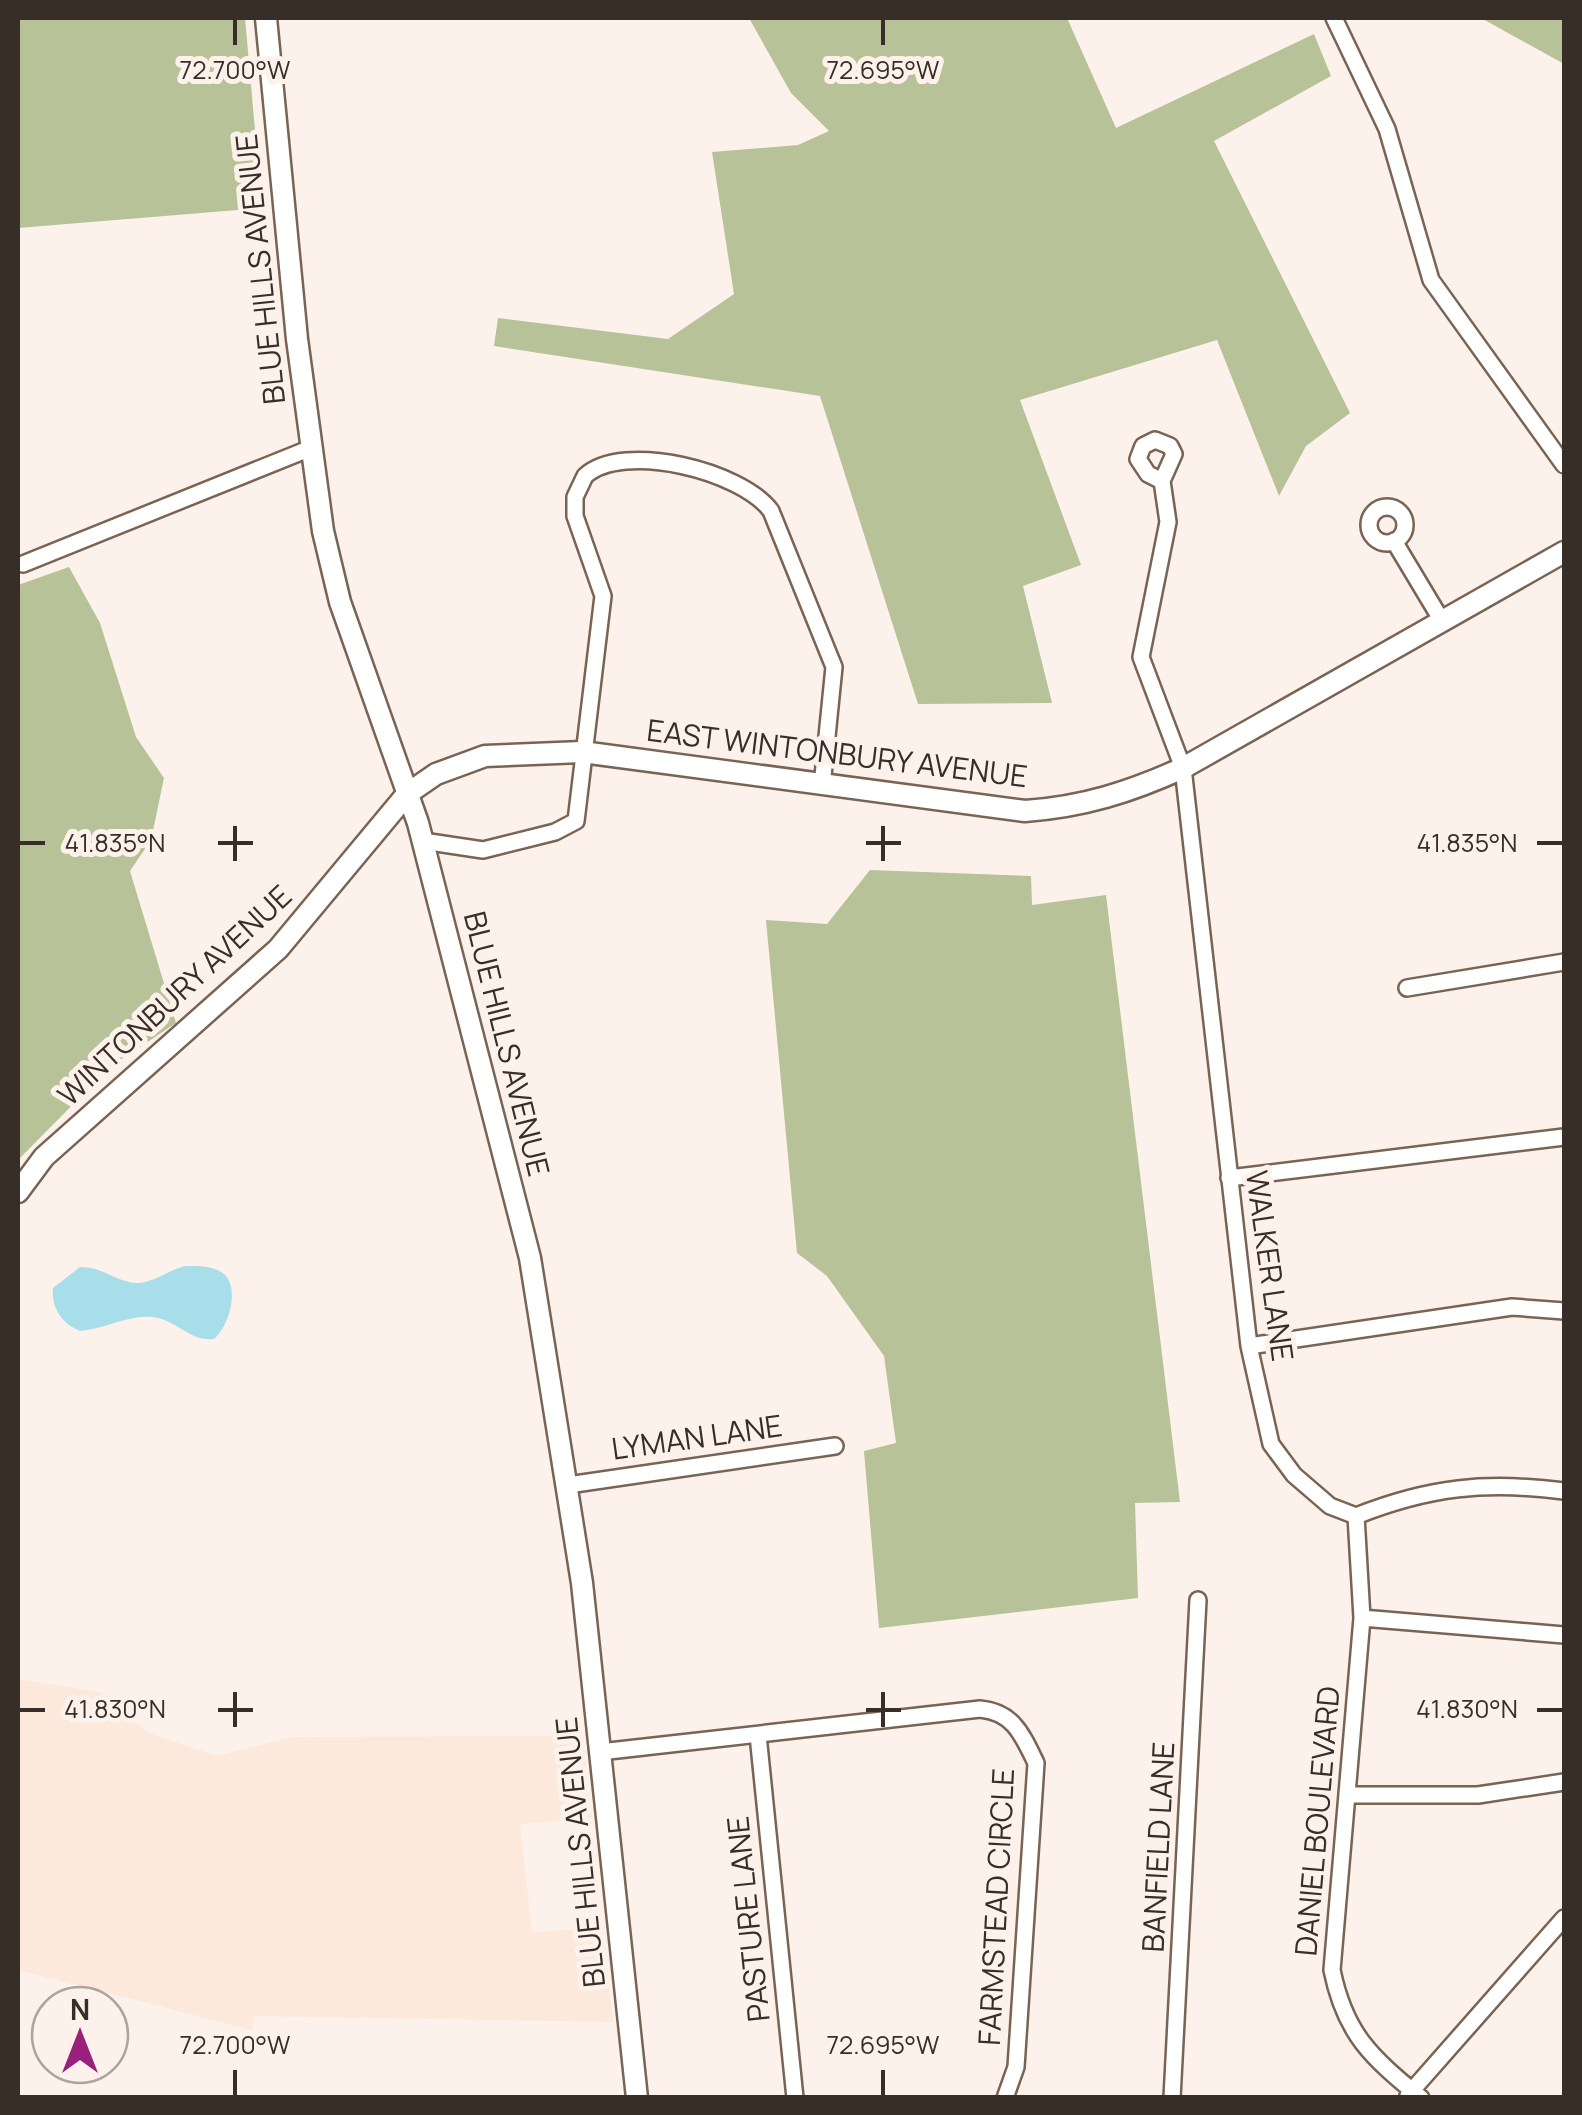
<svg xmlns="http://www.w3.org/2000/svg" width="1582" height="2115" viewBox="0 0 1582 2115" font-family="Manrope,sans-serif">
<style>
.built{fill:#fce9db}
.forest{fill:#b7c298}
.water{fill:#a7dee9}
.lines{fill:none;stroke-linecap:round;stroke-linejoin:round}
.minor-casing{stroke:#796454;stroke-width:20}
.major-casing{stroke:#796454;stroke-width:25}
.minor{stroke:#fff;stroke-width:15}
.major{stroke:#fff;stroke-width:20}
.ticks{fill:none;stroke:#372e27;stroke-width:4}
.labels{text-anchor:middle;stroke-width:10;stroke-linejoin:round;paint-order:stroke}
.street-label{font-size:30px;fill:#372e27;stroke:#fcf2eb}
.ticks-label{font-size:25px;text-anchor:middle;fill:#372e27;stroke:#fcf2eb;stroke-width:10;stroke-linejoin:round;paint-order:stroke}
</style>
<rect width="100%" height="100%" fill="#fcf2eb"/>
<path class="built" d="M18 1679 100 1692 148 1733 217 1756 293 1737 583 1736 592 1818 520 1824 532 1933 603 1926 613 2022 254 2016 252 2030 18 1970Z"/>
<path class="forest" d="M18 18H245L262 208 18 228Z
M749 18H1067L1116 128 1314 34 1331 76 1214 141 1350 413 1306 446 1279 496 1217 340 1020 400 1081 565 1023 586 1052 703 918 704 820 396 494 346 498 318 668 339 734 294 712 152 798 145 829 131 791 93Z
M1481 18H1564V64Z
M69 567 100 623 136 737 164 778 151 840 130 871 176 1023 110 1067 18 1160V585Z
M870 870 1031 876 1032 905 1106 895 1180 1502 1135 1503 1138 1598 879 1628 864 1451 896 1443 884 1356 827 1276 797 1253 766 920 827 924Z"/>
<path class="water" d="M185 1266C197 1266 213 1265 224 1274 240 1288 229 1327 214 1339 190 1342 177 1320 153 1317 126 1315 105 1329 80 1331 62 1324 51 1308 53 1288L80 1267C102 1266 115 1282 137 1283 153 1283 169 1270 185 1266Z"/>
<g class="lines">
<defs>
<path id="minor" d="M1334 18 1387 129 1431 280 1564 465
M1162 481 1148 474 1138 459 1143 446 1155 440 1170 446 1174 454 1162 481 1168 522 1141 657 1183 768 1249 1346 1271 1444 1294 1475 1330 1506 1356 1516C1429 1487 1486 1481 1564 1491
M1369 525a18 18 0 1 1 36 0a18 18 0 1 1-36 0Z
M1394 541 1442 621
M23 564 311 448
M423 841 483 850 555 832 576 821 603 596 575 516V497L585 476C623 441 742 471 771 511L834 667 822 786
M1407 988 1564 962
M1229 1178 1564 1137
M1249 1346 1512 1307 1564 1311
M568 1485 835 1446
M1356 1516 1362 1618 1332 1970C1345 2034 1371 2057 1421 2098
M1362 1618 1564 1635
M758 1735 795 2098
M600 1752 980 1709C1013 1712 1022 1734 1036 1763L1016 2067 1005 2098
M1348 1795H1478L1564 1782
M1408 2095 1564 1918
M1172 2098 1198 1600"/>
<path id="major" d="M266 18 297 339 323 531 340 602 418 823 530 1258 582 1583 637 2098
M18 1192 44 1157 278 949 407 794 436 774 485 756 582 752 1025 811C1083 807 1130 792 1183 768L1564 552"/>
</defs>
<use href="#minor" class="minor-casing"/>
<use href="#major" class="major-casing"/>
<use href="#minor" class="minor"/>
<use href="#major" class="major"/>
</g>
<path class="ticks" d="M235 20V45M883 20V45M235 826V861M883 826V861M20 843H45M218 843H253M866 843H901M1537 843H1562M235 1692V1727M883 1692V1727M20 1710H45M218 1710H253M866 1710H901M1537 1710H1562M235 2070V2095M883 2070V2095"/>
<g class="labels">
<g class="street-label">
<text transform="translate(261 269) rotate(-96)" y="10">BLUE HILLS AVENUE</text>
<text transform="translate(837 754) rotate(7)" y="10">EAST WINTONBURY AVENUE</text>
<text transform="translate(175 996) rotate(-43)" y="10">WINTONBURY AVENUE</text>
<text transform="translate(506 1044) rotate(76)" y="10">BLUE HILLS AVENUE</text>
<text transform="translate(1269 1266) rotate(82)" y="10">WALKER LANE</text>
<text transform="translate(697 1438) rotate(-8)" y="10">LYMAN LANE</text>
<text transform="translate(1318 1821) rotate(-85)" y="10">DANIEL BOULEVARD</text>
<text transform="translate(1159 1847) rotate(-87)" y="10">BANFIELD LANE</text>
<text transform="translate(581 1852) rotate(-96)" y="10">BLUE HILLS AVENUE</text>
<text transform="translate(997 1907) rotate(-87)" y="10">FARMSTEAD CIRCLE</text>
<text transform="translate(749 1919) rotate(-96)" y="10">PASTURE LANE</text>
</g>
</g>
<g class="ticks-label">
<text x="235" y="79">72.700°W</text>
<text x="883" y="79">72.695°W</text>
<text x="115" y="852">41.835°N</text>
<text x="1467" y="852">41.835°N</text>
<text x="115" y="1718">41.830°N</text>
<text x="1467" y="1718">41.830°N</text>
<text x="235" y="2054">72.700°W</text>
<text x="883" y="2054">72.695°W</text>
</g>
<rect width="1582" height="2115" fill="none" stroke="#372e27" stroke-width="40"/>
<g transform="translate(80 2035)"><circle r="48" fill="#fcf2eb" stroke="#ada49d" stroke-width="2.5"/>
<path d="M0-8L18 38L0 25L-18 38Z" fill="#99217b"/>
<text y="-15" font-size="28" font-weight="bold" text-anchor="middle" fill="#372e27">N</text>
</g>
</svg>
